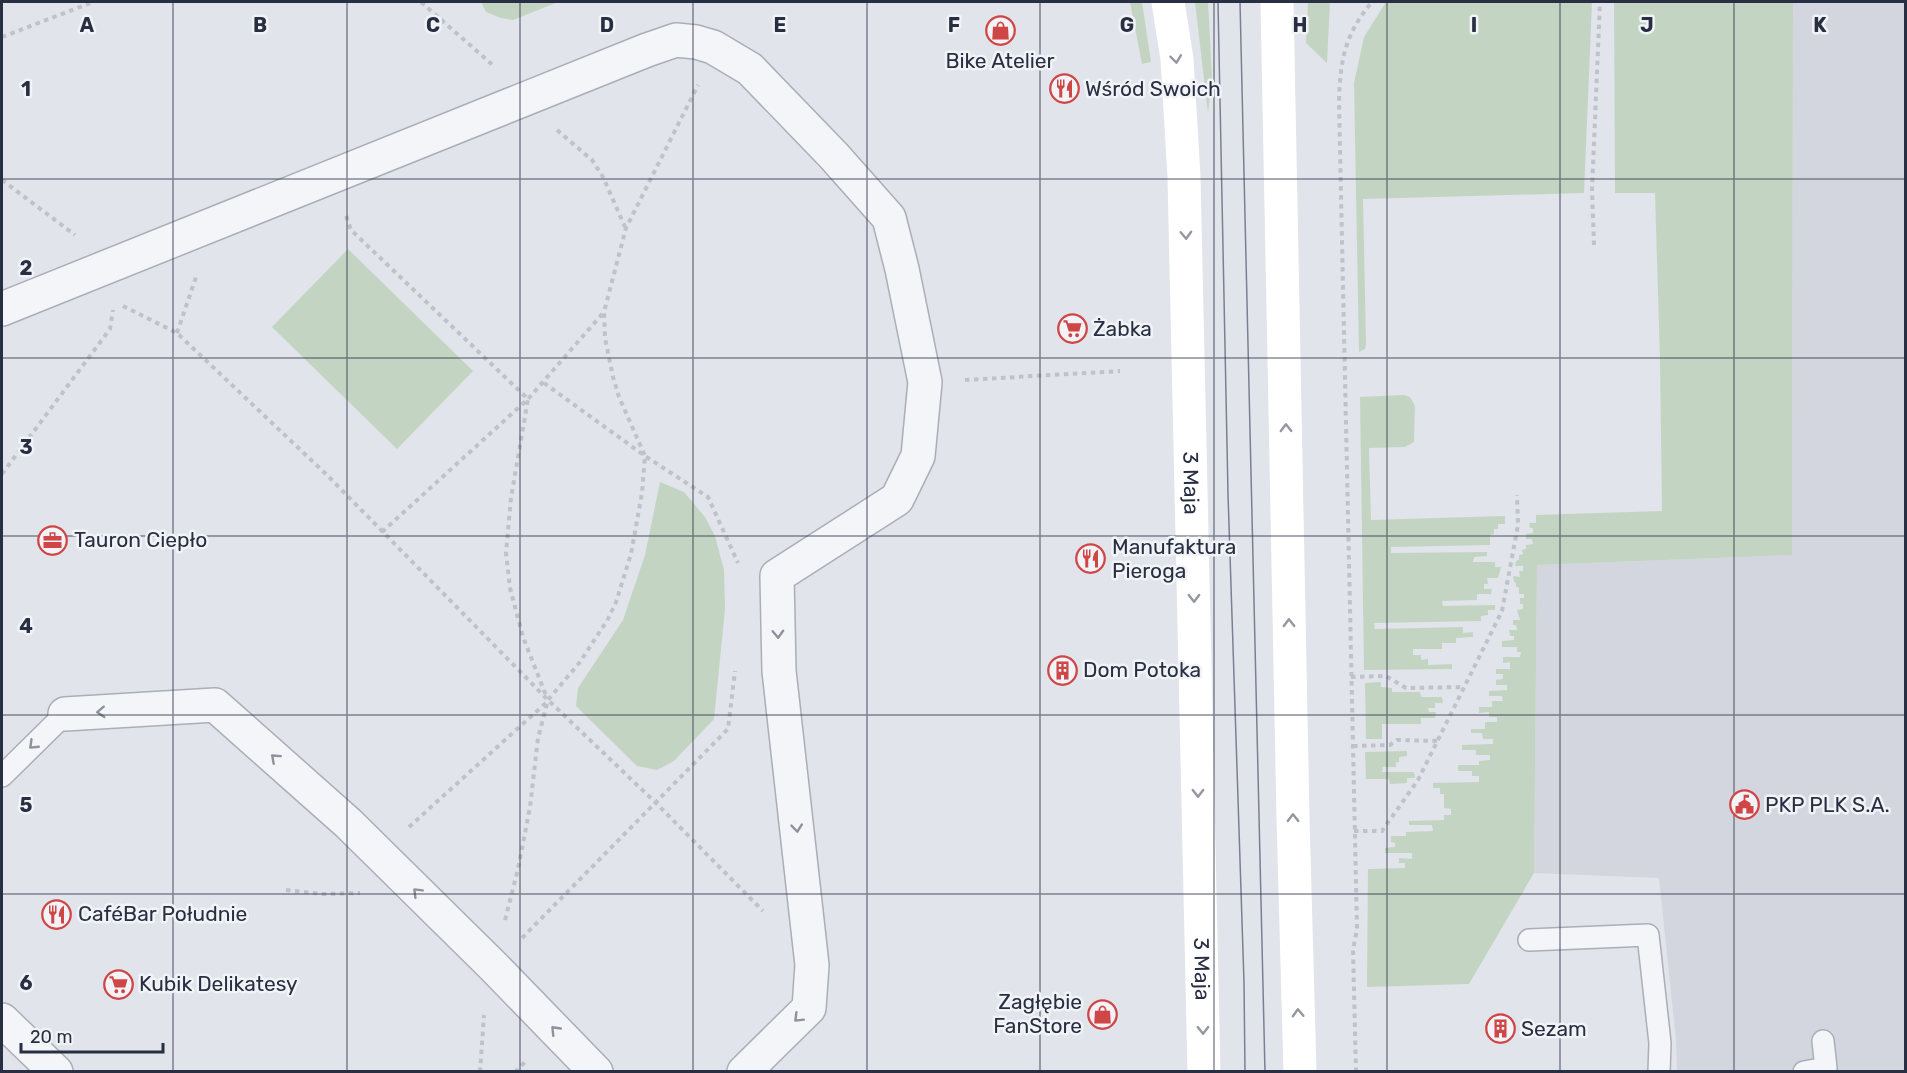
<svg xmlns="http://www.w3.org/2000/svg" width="1907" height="1073" viewBox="0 0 1907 1073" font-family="Rubik,sans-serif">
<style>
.built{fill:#d3d6df}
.green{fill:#c4d4c2}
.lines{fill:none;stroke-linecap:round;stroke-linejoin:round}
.service-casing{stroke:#aaaeb8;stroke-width:24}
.minor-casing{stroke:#aaaeb8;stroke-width:36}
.path{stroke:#bfc2c9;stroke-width:4;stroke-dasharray:4.5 4.5;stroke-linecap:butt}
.service{stroke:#f4f5f8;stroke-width:21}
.minor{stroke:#f4f5f8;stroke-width:33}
.secondary{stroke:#fff;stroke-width:33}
.tram{stroke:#7a8094;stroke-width:1.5}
.oneway{stroke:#9497a0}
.oneway2{stroke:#8e929d}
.grid{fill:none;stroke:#292f42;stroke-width:1.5;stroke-opacity:0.55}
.labels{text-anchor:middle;stroke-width:5;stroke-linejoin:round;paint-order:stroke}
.poi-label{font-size:21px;fill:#292f42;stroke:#f1f3f7;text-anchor:start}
.street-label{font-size:21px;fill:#292f42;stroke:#f1f3f7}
.grid-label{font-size:20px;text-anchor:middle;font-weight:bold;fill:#292f42;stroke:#f1f3f7;stroke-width:5;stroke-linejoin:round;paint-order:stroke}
</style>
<rect width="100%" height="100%" fill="#e1e4ea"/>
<path class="built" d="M1793 2H1905V1071H1677L1676 1040 1659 878 1534 873 1537 565 1792 555Z"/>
<path class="green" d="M481 2H558L513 20 501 18 486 12Z
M1130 2H1142L1151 62 1142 64Z
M1195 2H1208L1212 76 1208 113Z
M1308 2H1330L1327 63 1306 43Z
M1386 2H1592L1584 193 1363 199 1366 344 1365 349 1359 352 1354 83 1364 37Z
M1614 2H1793L1792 555 1537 565 1534 873 1469 984 1367 987 1368 869 1405 868V863H1399V858L1412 859V853H1385V848L1395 847V843L1391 842V836H1406V832L1433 831 1432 825H1409V821L1444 820V815H1451V809L1444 808V794H1440V788H1433V783L1479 782V776H1472V771H1458V765H1479V761L1490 760V755H1476V750H1462V745L1493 744V739H1483L1482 733H1471V729H1485V722H1497V717H1489V712L1479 713V707H1492V701H1503L1502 696H1489V691L1507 690V685H1496V680L1503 679V674H1496V669H1510V662L1503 663V657H1520L1521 652H1517V647H1502V641L1514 640V636H1510L1509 630H1517L1516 625H1513V620H1520L1517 610 1523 609V604H1520V598H1524V594H1519V587H1516V583L1514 582 1513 576 1520 577 1519 571H1523V566H1515L1516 561 1519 560V555L1523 554 1522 550 1526 549V545L1533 544 1532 539H1526V534L1533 533V528H1530L1529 523H1536V515L1662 511 1660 360 1655 193H1615Z
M348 249 473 371 397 449 272 327Z
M1404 395 1410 397 1415 406 1414 442 1405 447 1369 448 1371 520 1505 516V524H1498V529H1494V534L1490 535V545L1391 547V553L1487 552V556L1474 557 1473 562H1495V567H1501L1498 578H1487L1488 584H1484V589H1492L1491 594H1477V600L1442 601 1443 606 1495 605V610H1488V615L1481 616V621L1374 623 1375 629 1463 627V633L1473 632V637L1456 638V643H1442V649H1413V655H1421V660L1428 659V665L1452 664V669L1364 670 1360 397Z
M660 482 684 492 705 517 715 536 724 570 725 609 714 719 674 761 657 770 637 766 576 706 578 688 623 620 645 555Z
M1381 682V687L1392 688V692H1420L1421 697H1442L1443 703H1435V708H1428L1429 712H1436L1435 718H1421V724H1382V739H1366L1365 683Z
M1407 751V756L1399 757V762H1396V767H1383L1382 772H1414L1415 778H1407V783L1390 784 1389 779H1366L1365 752Z"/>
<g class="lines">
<defs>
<path id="service" d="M2 776 65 714
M1529 940 1648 935 1660 1043 1659 1072
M1804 1072 1826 1068 1823 1041"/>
<path id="minor" d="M2 309C217 223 432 137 647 50L676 40 696 42 713 47 750 69 834 156 889 218 902 269 925 382 918 456 897 499 777 576 779 671 812 965 809 1008 744 1072
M65 714 215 705 348 823 494 967 596 1072
M2 1020 56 1072"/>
</defs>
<use href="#service" class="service-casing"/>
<use href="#minor" class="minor-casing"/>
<path class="path" d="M421 2 495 67
M2 37 93 2
M557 130 592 160 603 177 625 227
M2 180 75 235
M346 216 351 230 528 399 511 498 506 553 510 588 523 637 547 698
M1594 245 1592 190 1600 2
M123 306 177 333 327 475 548 700 655 802 763 911
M177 333 196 277
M965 380 1120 371
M544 383 645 456 708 497 738 563
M2 474 110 329 113 310
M382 532 528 399 604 312
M1351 677 1386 676 1406 688 1464 687
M1353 746 1390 745 1397 740 1438 741
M409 827 548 701
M1354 831H1382L1418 780 1502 611 1518 525 1517 495
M286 890 323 894 360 893
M505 920 518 869 530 807 538 738 548 700 580 662 608 619 616 602 631 554 642 493 645 456 619 397 613 377 605 338 604 312 626 228 698 85
M522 938 728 729 735 671
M480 1072 484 1015
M515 1072 526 1061
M1356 1072 1353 949 1357 930 1339 102C1340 60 1345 34 1372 2"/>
<use href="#service" class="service"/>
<use href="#minor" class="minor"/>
<g class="secondary">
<path id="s1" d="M1168 2 1177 59 1184 177 1204 1072"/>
<path d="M1277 2 1293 818 1300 1072"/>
</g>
<path class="tram" d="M1218 2 1228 494 1244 982 1245 1072
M1240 2 1265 1072"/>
</g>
<defs><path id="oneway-chevron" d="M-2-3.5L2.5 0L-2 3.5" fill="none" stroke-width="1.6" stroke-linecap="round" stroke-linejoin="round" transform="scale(1.5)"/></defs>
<g class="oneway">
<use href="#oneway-chevron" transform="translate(1176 59) rotate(83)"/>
<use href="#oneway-chevron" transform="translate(1186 235) rotate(88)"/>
<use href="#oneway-chevron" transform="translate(1286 428) rotate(-91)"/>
<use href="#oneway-chevron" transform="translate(1194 598) rotate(89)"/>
<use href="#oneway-chevron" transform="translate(1289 623) rotate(-91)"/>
<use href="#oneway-chevron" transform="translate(1198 793) rotate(89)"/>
<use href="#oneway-chevron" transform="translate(1293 818) rotate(-91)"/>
<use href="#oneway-chevron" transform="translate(1298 1013) rotate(-92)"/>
<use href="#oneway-chevron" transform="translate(1203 1030) rotate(89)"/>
</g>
<g class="oneway2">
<use href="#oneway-chevron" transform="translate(778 634) rotate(88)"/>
<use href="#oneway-chevron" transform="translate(101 712) rotate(177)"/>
<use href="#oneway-chevron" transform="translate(33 745) rotate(136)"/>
<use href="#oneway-chevron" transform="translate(275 758) rotate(-138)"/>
<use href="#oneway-chevron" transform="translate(797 828) rotate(84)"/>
<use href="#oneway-chevron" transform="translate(417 892) rotate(-135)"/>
<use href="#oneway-chevron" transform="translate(798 1018) rotate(135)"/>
<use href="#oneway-chevron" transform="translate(555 1030) rotate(-134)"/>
</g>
<path class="grid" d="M173 2V1072M347 2V1072M520 2V1072M693 2V1072M867 2V1072M1040 2V1072M1214 2V1072M1387 2V1072M1560 2V1072M1734 2V1072M2 179H1906M2 358H1906M2 536H1906M2 715H1906M2 894H1906"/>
<defs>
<symbol id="shop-ring" viewBox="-11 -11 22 22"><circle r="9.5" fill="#f1f3f7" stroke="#d04546" stroke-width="1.5"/><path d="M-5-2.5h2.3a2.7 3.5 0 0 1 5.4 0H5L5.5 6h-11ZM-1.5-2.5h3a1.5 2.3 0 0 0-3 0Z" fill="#d04546"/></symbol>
<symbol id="restaurant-ring" viewBox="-11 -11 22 22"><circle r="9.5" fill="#f1f3f7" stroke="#d04546" stroke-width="1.5"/><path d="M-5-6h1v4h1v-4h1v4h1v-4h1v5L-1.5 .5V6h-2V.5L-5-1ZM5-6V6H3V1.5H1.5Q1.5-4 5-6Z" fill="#d04546"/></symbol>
<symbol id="supermarket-ring" viewBox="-11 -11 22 22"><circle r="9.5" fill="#f1f3f7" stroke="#d04546" stroke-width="1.5"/><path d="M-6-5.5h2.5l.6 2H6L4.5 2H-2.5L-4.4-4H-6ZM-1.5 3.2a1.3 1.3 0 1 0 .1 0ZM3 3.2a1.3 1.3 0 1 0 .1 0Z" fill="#d04546"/></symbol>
<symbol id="office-ring" viewBox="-11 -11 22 22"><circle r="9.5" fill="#f1f3f7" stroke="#d04546" stroke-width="1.5"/><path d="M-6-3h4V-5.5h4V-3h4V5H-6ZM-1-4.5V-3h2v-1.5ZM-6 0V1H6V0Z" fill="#d04546"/></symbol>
<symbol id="building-ring" viewBox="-11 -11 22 22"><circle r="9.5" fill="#f1f3f7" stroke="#d04546" stroke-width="1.5"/><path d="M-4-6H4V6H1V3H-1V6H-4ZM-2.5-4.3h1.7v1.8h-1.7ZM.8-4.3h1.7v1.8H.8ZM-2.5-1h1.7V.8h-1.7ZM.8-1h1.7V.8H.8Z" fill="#d04546"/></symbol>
<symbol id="civic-ring" viewBox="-11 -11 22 22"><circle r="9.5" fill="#f1f3f7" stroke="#d04546" stroke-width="1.5"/><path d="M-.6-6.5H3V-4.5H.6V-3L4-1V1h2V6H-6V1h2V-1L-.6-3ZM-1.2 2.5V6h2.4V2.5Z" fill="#d04546"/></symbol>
</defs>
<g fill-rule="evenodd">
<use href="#shop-ring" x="984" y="14" width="33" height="33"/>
<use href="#restaurant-ring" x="1048" y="72" width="33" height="33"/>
<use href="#supermarket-ring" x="1056" y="312" width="33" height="33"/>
<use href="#office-ring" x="36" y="524" width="33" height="33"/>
<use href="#restaurant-ring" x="1074" y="542" width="33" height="33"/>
<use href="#building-ring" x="1046" y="654" width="33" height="33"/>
<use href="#civic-ring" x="1728" y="788" width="33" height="33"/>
<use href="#restaurant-ring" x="40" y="898" width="33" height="33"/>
<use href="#supermarket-ring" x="102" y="968" width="33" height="33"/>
<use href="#shop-ring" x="1086" y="998" width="33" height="33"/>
<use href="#building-ring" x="1484" y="1012" width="33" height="33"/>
</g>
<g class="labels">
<g class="poi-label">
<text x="1000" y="68" text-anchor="middle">Bike Atelier</text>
<text x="1085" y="96">Wśród Swoich</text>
<text x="1093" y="336">Żabka</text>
<text x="74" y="547">Tauron Ciepło</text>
<text x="1112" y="554">Manufaktura<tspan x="1112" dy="24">Pieroga</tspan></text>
<text x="1083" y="677">Dom Potoka</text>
<text x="1765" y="812">PKP PLK S.A.</text>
<text x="78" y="921">CaféBar Południe</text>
<text x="139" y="991">Kubik Delikatesy</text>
<text x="1082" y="1009" text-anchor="end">Zagłębie<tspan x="1082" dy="24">FanStore</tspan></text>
<text x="1521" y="1036">Sezam</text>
</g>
<g class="street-label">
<text dy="7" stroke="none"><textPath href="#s1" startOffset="482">3 Maja</textPath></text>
<text dy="7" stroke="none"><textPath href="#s1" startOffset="968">3 Maja</textPath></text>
</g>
</g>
<g class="grid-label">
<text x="87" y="32">A</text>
<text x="260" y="32">B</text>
<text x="433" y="32">C</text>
<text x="607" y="32">D</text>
<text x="780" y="32">E</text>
<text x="954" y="32">F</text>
<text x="1127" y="32">G</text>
<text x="1300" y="32">H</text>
<text x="1474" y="32">I</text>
<text x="1647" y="32">J</text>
<text x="1820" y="32">K</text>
<text x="26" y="96">1</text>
<text x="26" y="275">2</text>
<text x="26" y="454">3</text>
<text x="26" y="633">4</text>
<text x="26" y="812">5</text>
<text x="26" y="990">6</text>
</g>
<rect width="1907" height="1073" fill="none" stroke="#292f42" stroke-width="6"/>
<path d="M21 1043v9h142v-9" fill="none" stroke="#292f42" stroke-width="3"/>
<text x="30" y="1043" font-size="18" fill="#292f42" stroke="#f1f3f7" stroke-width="4.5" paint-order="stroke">20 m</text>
</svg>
